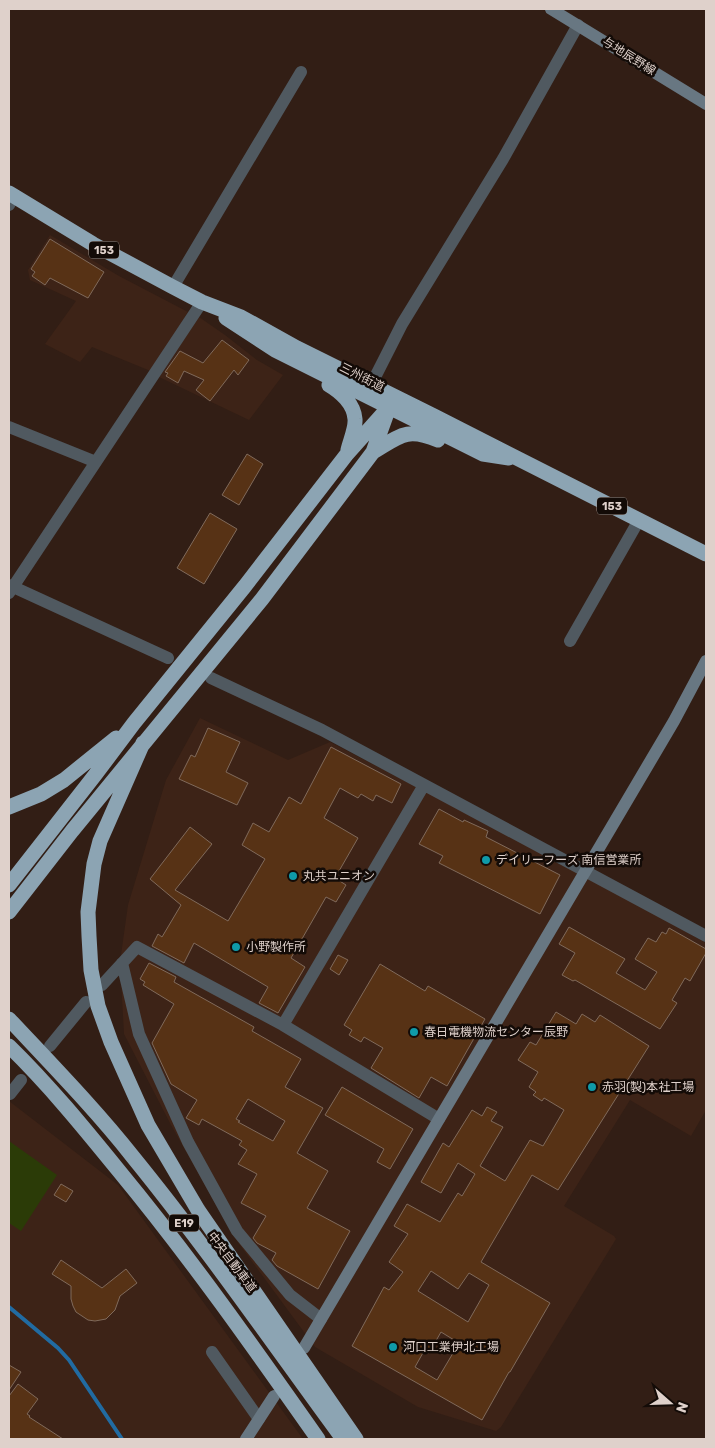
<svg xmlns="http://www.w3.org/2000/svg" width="715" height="1448" viewBox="0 0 715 1448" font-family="Rubik,'Noto Sans JP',sans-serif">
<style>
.built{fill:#3d2317}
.green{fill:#2b3b07}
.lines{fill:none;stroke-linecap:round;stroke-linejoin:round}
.stream{stroke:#216ba2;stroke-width:4}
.building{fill:#573215;stroke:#806a5b;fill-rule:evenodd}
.street{stroke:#505960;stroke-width:12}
.secondary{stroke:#687782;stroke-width:12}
.highway{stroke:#8ca4b3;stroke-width:15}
.culture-dot{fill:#0f9aa8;stroke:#130b07;stroke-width:2}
.labels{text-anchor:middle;stroke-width:5;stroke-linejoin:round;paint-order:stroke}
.shield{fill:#130b07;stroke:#a29690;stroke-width:1}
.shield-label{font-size:11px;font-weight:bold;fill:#dfd1cb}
.street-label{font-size:12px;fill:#dfd1cb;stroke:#130b07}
.poi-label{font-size:12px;fill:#dfd1cb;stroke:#130b07;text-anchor:start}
</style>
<rect width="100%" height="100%" fill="#321e15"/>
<path class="built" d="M50 235 119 276 188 312 153 372 92 347 80 362 45 344 76 301 30 280 28 270Z
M199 317 225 335 257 360 283 375 249 420 159 377Z
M200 718 288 760 330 742 592 878 706 943V1110L691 1136 630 1100 564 1206 614 1236 616 1239 501 1427 496 1431 418 1407 315 1347 234 1237 171 1125 124 1034 120 962 128 905 166 780Z
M9 1101 118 1185 303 1439H9Z"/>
<path class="green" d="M9 1141 57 1175 21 1231 9 1223Z"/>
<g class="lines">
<path class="stream" d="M9 1307 58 1348 69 1360 122 1439"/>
</g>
<path class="building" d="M50 239 104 272 88 298 50 278 45 285 32 276 35 272 31 269Z
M222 340 249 360 238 375 234 370 210 401 196 390 204 380 184 371 178 383 166 376 168 373 165 372 180 351 203 363Z
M247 454 263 464 239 505 222 495Z
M210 513 237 529 204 584 177 568Z
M208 728 240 742 226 772 248 783 237 805 179 779 191 755 195 757Z
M331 747 401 784 392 803 376 795 373 801 361 794 358 798 340 788 324 818 358 838 335 878 346 885 336 902 326 897 291 958 305 967 278 1013 259 1003 268 987 194 943 184 963 152 946 158 934 162 937 181 905 150 879 190 827 212 844 175 890 228 921 265 859 242 845 253 823 269 832 289 797 301 804Z
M439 809 463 822 464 820 488 831 486 837 560 875 540 914 439 863 443 856 419 844Z
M569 927 625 959 616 973 645 990 657 972 635 959 648 938 656 942 662 932 666 934 669 928 706 949V953L690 981 685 978 672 1000 677 1003 660 1029 575 980 573 981 562 975 575 953 559 944Z
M338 955 348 960 339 975 330 969Z
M149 963 176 977 174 982 254 1027 252 1031 301 1059 285 1087 323 1108 297 1153 328 1171 307 1208 350 1231 318 1289 277 1266 272 1260 276 1253 257 1243 253 1238 266 1216 241 1203 257 1174 238 1164 247 1150 239 1145 242 1141 202 1119 199 1125 186 1118 197 1100 171 1084 152 1043 174 1004 143 985 145 982 140 979ZM248 1099 285 1121 273 1141 238 1122 240 1121 236 1119Z
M380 964 425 991 428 986 485 1019 447 1086 431 1077 419 1098 371 1068 383 1048 364 1037 361 1042 349 1035 352 1030 344 1025Z
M556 1012 576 1024 582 1014 595 1022 600 1015 649 1046 558 1190 532 1175 481 1262 550 1303 510 1372H509L482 1420 352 1346 384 1287 389 1290 403 1272 389 1262 408 1234 394 1226 407 1204 440 1222 458 1193 462 1196 475 1174 458 1163 441 1193 421 1182 443 1143 449 1147 472 1110 482 1116 487 1107 497 1112 491 1121 503 1127 480 1166 505 1181 530 1140 543 1146 564 1110 544 1098 542 1101 533 1095 536 1092 529 1087 538 1072 518 1060 530 1042 536 1045ZM431 1271 458 1289 469 1273 489 1285 468 1322 418 1291ZM441 1332 459 1343 437 1380 415 1367 424 1351 429 1353Z
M342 1087 413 1129 390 1169 377 1162 384 1149 325 1115Z
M61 1184 73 1191 66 1202 54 1195Z
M61 1260 102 1288 126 1269 137 1283 120 1296 115 1310 106 1319 95 1321 88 1320 76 1312 73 1306 71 1299V1286L52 1274Z
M9 1365 21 1372 9 1390Z
M18 1384 38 1399 27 1414 30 1416 29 1417 63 1439H9V1396Z"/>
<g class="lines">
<path class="street" d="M9 205 14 196
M173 287 301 72
M367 393 402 324 503 159 578 25
M9 427 96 462
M9 585 168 658
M9 593 202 302
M570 641 639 520
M211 678 322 730 706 936
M424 785 283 1025 439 1119
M122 963 139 1034 188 1142 237 1231 290 1295 321 1319
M102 985 137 947 283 1025
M50 1046 86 1002
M10 1094 21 1080
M212 1352 259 1419"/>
<path class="secondary" d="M551 9 706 104
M304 1348 674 721 706 661
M246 1439 274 1396"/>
<path class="highway" d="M9 193 93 244 173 287 202 302 241 317 297 348 434 416 706 554
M226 318 275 350 483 454 509 458
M329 385C341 392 354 404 355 419 356 428 350 441 348 450
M373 452C400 436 406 427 438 440
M143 743 100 841 94 864 88 912 89 936 91 970 98 1006 111 1042 148 1125 198 1210 356 1439
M9 807 41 794 64 780 116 738
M9 885 95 775 134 723 245 586 347 454 389 407 405 406 412 408
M9 912 72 831 262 599 373 452 387 413
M9 1019C51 1064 95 1109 133 1157 207 1248 274 1345 343 1439
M9 1046C49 1085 84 1128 119 1171 190 1257 254 1348 318 1439"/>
</g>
<g class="culture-dot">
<circle cx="486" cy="860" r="5"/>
<circle cx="293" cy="876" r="5"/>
<circle cx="236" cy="947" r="5"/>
<circle cx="414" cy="1032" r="5"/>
<circle cx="592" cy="1087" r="5"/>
<circle cx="393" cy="1347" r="5"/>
</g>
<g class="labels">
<g class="shield">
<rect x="89" y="241.5" width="30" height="17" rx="4"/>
<rect x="597" y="497.5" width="30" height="17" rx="4"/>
<rect x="169" y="1214.5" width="30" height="17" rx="4"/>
</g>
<g class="shield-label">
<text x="104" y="254">153</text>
<text x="612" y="510">153</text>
<text x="184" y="1227">E19</text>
</g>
<g class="street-label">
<text transform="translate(629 56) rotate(32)" y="4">与地辰野線</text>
<text transform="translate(362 377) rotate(27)" y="4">三州街道</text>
<text transform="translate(232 1262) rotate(53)" y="4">中央自動車道</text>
</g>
<g class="poi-label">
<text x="496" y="864">デイリーフーズ 南信営業所</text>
<text x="303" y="880">丸共ユニオン</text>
<text x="246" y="951">小野製作所</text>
<text x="424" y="1036">春日電機物流センター辰野</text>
<text x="602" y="1091">赤羽(製)本社工場</text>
<text x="403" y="1351">河口工業伊北工場</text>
</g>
</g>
<rect width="715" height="1448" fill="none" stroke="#dfd1cb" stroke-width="20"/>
<g transform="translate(670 1403) rotate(110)" stroke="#130b07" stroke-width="4" paint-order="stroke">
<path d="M0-4L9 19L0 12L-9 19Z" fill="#dfd1cb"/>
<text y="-8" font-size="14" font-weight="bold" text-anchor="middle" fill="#dfd1cb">N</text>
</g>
</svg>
